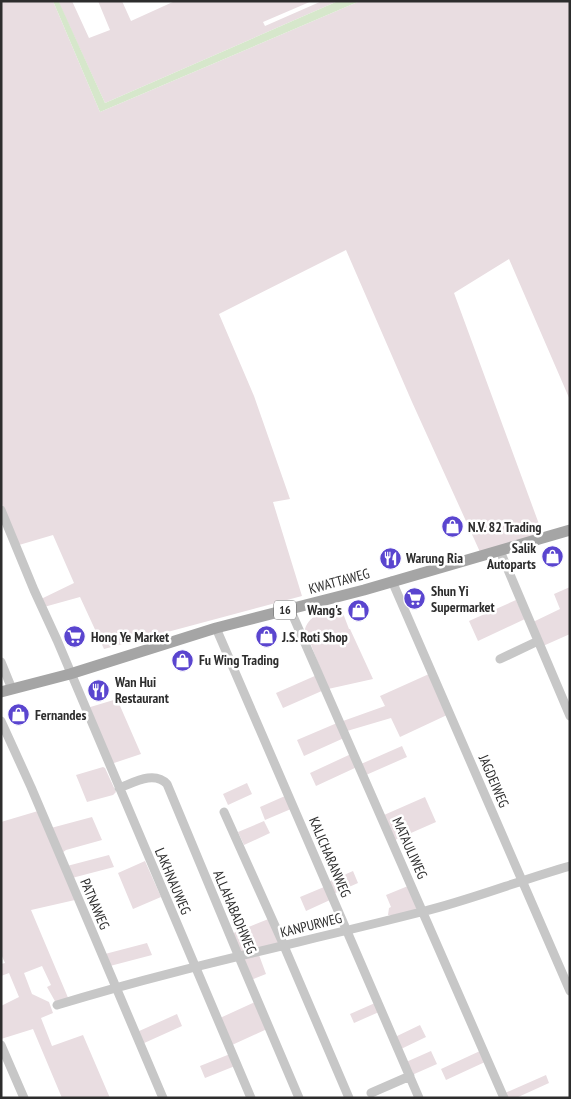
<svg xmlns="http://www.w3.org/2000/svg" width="571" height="1099" viewBox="0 0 571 1099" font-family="'PT Sans Narrow',sans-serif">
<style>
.green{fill:#e9dde1}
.water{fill:#d6e7cb}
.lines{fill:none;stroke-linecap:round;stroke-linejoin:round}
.minor{stroke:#c7c7c7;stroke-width:9}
.major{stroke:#a5a5a5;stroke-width:11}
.labels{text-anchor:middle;stroke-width:5;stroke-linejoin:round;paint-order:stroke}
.shield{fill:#fff;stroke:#6c6c6c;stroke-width:1}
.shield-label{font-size:12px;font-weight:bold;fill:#2d2d2d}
.poi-label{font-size:14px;font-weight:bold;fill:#2d2d2d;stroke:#fff;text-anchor:start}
.street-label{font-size:14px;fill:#2d2d2d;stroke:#fff}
</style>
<rect width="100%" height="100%" fill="#fff"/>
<path class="green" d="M1 1H53L100 112 360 1H570V400L509 259 454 293 543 535 480 552 412 402 346 250 219 314 254 396 290 499 273 502 302 596 104 649 80 597 44 607 41 599 74 583 53 535 19 545 1 502Z
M58 1H72L89 38 110 30 98 1H122L131 21 175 1H312L263 22 265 26 322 1H338L105 103Z
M570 587V634L543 646 533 622 560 609 554 594Z
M516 600 525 619 478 641 469 621Z
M341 608 349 629H350L373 679 328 689 305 629C310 613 327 612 341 608Z
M429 674 447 715 400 737 391 718 347 731 343 721 385 706 380 696Z
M317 675 324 690 283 708 276 693Z
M117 699 141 754 111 764 87 708Z
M337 723 344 738 304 756 297 740Z
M402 746 407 757 366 775 361 764Z
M351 754 357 767 316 786 310 773Z
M103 767 105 768 116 792 113 795 87 802 76 775Z
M247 783 252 794 228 805 223 794Z
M285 796 291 809 265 820 260 807Z
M425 797 436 822 395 840 384 815Z
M38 811 75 900 31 910 69 1000 56 1003 47 987 51 985 42 966 24 973 32 994 49 1002 53 1013 41 1018 52 1046 83 1035 110 1098H62L33 1029 1 1039V1006L19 997 9 973 1 976V964L5 963 1 954V822Z
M92 817 102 840 66 850 62 853 51 828Z
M264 821 270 833 244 845 238 832Z
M109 855 114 867 72 878 67 866Z
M145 861 161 897 133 909 118 873Z
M353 871 358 883 333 894 328 882Z
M408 886 417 907 415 910 393 916 388 915 389 908 391 907 386 895Z
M324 887 330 900 306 911 300 897Z
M271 918 279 944 242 954 231 934Z
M147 943 152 955 110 966 105 954Z
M259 955 266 974 251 980 244 963 245 959Z
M255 1002 267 1029 232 1045 220 1018Z
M375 1003 379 1012 354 1023 350 1014Z
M177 1014 182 1026 142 1044 137 1032Z
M420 1025 426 1037 401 1049 395 1037Z
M431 1051 437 1064 412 1075 406 1062Z
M480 1051 485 1062 446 1080 441 1069Z
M230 1054 235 1066 205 1078 200 1066Z
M546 1075 549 1083 516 1098H507L505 1093Z"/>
<path class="water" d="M53 1 59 2 105 103 338 1H360L100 112Z"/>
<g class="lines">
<path class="minor" d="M1 510 34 590 57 640 251 1098
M500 551 570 716
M392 581 570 991
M290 609 504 1098
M216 628 419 1098
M500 659 538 641
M1 662 12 689
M1 721 31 787 163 1098
M119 788C133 783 154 770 167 784L239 957 299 1098
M224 812 281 939 349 1098
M57 1005C177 968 300 943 421 912 471 900 520 880 570 866
M1 1045 24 1098
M371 1093 410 1076"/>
<path class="major" d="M1 692 70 674 216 628 364 590 570 530"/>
</g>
<defs>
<symbol id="shop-disc" viewBox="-11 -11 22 22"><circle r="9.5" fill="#5a45cf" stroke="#fff"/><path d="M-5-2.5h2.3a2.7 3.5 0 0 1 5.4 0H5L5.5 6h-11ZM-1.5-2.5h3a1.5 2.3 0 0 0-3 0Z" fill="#fff"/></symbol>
<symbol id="restaurant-disc" viewBox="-11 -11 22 22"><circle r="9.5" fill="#5a45cf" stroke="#fff"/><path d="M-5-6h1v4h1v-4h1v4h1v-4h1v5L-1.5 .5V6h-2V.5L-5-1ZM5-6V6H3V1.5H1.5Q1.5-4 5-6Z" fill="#fff"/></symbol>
<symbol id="supermarket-disc" viewBox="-11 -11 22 22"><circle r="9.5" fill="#5a45cf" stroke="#fff"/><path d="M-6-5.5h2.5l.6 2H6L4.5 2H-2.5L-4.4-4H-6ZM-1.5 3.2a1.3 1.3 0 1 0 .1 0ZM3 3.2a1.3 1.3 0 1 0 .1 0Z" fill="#fff"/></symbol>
</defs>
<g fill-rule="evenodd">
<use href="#shop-disc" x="440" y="514" width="25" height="25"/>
<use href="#shop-disc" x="540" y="544" width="25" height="25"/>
<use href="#restaurant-disc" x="378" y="546" width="25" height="25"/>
<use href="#supermarket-disc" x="402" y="586" width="25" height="25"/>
<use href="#shop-disc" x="346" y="598" width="25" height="25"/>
<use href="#supermarket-disc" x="62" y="624" width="25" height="25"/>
<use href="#shop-disc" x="254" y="624" width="25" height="25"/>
<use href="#shop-disc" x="170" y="648" width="25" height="25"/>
<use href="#restaurant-disc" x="86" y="678" width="25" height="25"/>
<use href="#shop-disc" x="6" y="702" width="25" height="25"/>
</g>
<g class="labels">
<rect class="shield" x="274" y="600.5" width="22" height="19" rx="4"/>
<g class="shield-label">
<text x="285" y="614">16</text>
</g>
<g class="poi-label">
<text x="468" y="532">N.V. 82 Trading</text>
<text x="536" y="553" text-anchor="end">Salik<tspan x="536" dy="16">Autoparts</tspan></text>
<text x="406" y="563">Warung Ria</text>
<text x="431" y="596">Shun Yi<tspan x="431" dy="16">Supermarket</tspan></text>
<text x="342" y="615" text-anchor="end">Wang's</text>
<text x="91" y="642">Hong Ye Market</text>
<text x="282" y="642">J.S. Roti Shop</text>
<text x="199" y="665">Fu Wing Trading</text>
<text x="115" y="687">Wan Hui<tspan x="115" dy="16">Restaurant</tspan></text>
<text x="35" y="720">Fernandes</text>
</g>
<g class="street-label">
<text transform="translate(339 581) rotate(-15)" y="5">KWATTAWEG</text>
<text transform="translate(494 781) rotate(67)" y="5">JAGDEIWEG</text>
<text transform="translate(410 848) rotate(66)" y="5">MATAULIWEG</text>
<text transform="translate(330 857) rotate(67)" y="5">KALICHARANWEG</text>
<text transform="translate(173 881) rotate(67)" y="5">LAKHNAUWEG</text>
<text transform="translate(95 904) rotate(67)" y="5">PATNAWEG</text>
<text transform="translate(235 912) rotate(67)" y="5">ALLAHABADHWEG</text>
<text transform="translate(311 925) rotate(-14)" y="5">KANPURWEG</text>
</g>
</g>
<rect width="571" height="1099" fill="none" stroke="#2d2d2d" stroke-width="5"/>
</svg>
